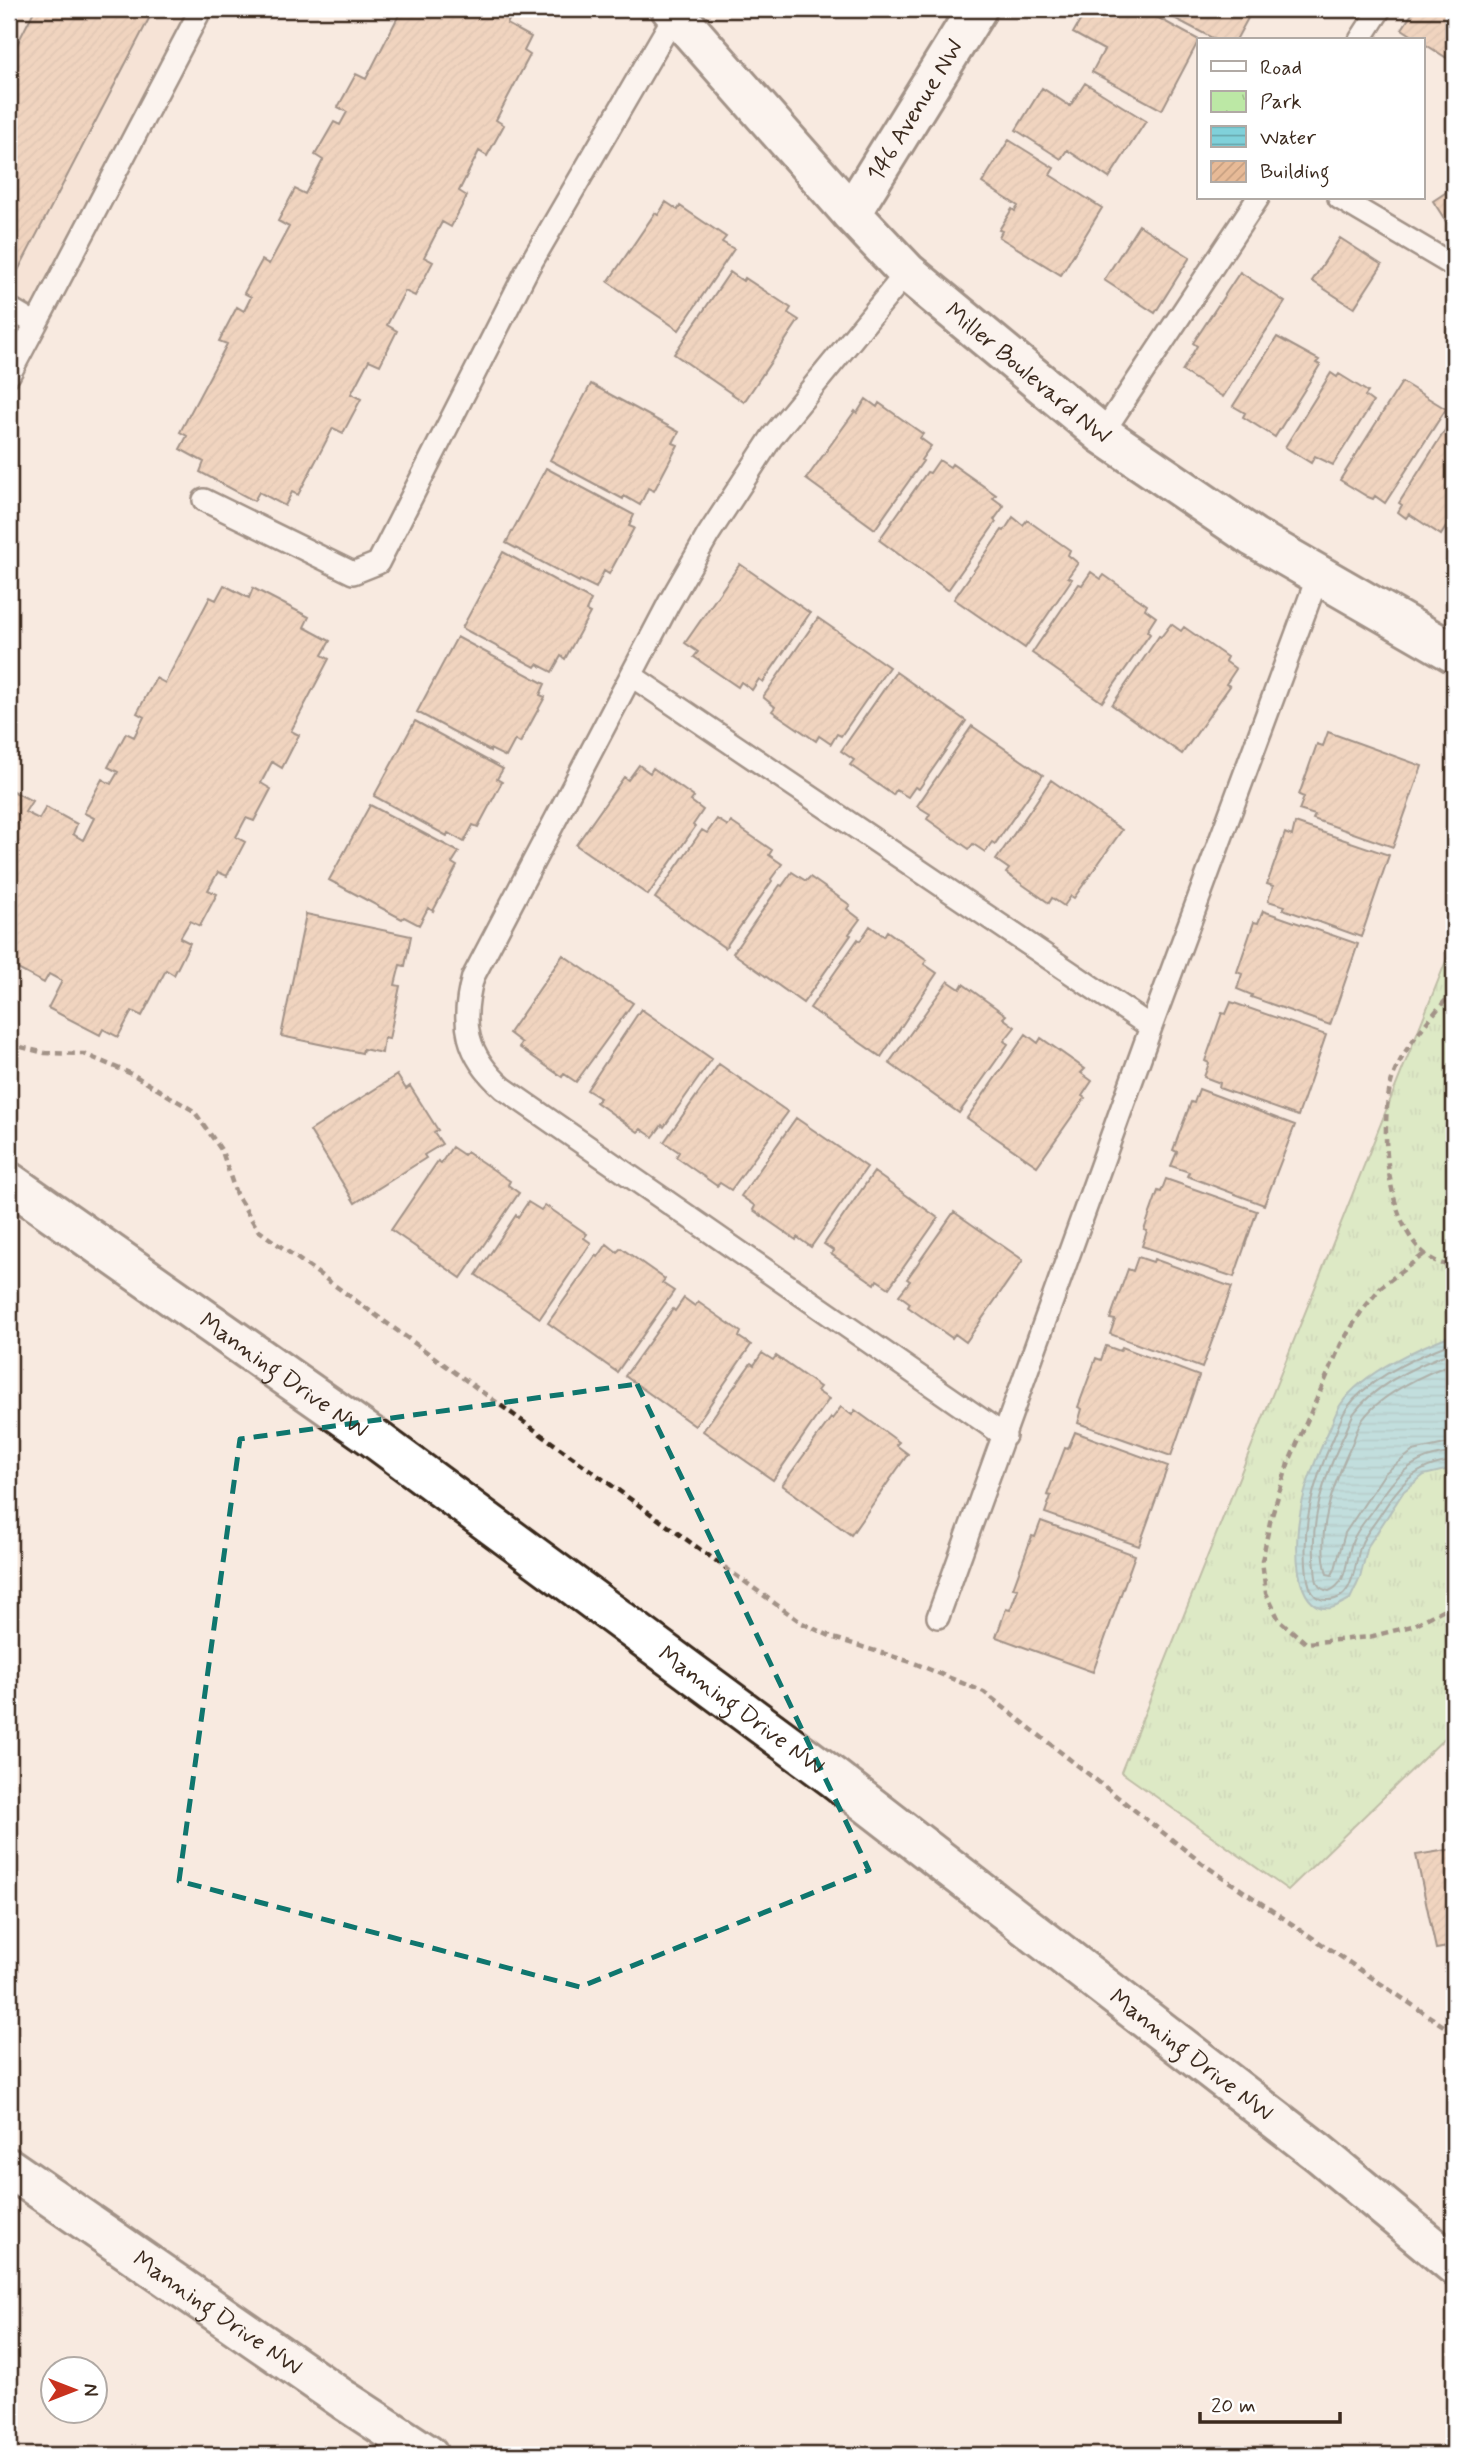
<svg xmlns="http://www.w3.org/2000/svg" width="1463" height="2464" viewBox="0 0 1463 2464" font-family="Mynerve,sans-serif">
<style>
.built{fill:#f3dcca}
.park{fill:url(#park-tufts);stroke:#7c8962;stroke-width:2}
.water{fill:url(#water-rules);stroke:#648e8f;stroke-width:2}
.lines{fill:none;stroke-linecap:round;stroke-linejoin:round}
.shore{stroke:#576d69;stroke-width:2}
.building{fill:url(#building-hatch);stroke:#3b2a1e;stroke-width:2}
.lane-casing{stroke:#3b2a1e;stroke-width:26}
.street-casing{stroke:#3b2a1e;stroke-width:44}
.secondary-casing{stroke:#3b2a1e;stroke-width:44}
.primary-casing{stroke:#3b2a1e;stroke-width:44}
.path{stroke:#3b2a1e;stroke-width:4.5;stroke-dasharray:7 5;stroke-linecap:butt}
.lane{stroke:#fff;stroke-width:21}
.street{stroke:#fff;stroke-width:38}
.secondary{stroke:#fff;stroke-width:38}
.primary{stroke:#fff;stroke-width:38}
.marked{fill:none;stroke:#0f766e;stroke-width:5;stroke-dasharray:14 9;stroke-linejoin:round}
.labels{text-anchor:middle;stroke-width:7;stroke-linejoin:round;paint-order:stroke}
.street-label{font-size:24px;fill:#3b2a1e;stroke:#fff}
</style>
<defs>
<pattern id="park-tufts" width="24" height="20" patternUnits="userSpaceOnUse" patternTransform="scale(1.75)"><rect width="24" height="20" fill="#bce8a5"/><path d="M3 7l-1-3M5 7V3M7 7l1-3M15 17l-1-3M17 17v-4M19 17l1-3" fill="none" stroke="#a2c78e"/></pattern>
<pattern id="water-rules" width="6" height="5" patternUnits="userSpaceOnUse" patternTransform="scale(1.75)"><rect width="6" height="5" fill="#80d1da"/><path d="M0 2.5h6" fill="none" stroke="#6aaab0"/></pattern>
<pattern id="building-hatch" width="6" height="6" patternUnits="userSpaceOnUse" patternTransform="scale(1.75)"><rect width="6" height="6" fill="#e7ba97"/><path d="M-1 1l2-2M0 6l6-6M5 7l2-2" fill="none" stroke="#c7a082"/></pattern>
</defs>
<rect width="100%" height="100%" fill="#f8eae0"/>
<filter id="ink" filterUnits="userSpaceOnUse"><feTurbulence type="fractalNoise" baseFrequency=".0143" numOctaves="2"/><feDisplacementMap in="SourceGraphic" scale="14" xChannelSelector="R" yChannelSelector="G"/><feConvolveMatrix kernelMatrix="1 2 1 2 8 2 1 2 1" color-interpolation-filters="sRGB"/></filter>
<g filter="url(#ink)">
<path class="built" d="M9 9H206L9 381Z"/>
<path class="park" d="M1454 941V1729L1288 1890 1121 1772Z"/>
<path class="water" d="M1454 1334V1468L1424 1475 1404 1491 1368 1546 1360 1578 1350 1599C1345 1601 1337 1607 1331 1608 1292 1613 1295 1539 1300 1514 1305 1484 1317 1456 1330 1428 1333 1421 1336 1411 1341 1404 1364 1371 1418 1348 1454 1334Z"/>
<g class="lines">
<path class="shore" d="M1454 1342C1420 1355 1369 1377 1347 1408 1341 1416 1338 1428 1334 1437 1313 1482 1301 1526 1307 1575 1309 1588 1313 1601 1328 1600 1355 1600 1354 1563 1361 1545 1364 1536 1372 1527 1378 1518 1399 1486 1413 1465 1454 1461
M1454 1351C1422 1363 1375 1384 1354 1413 1350 1420 1347 1430 1343 1437 1324 1478 1309 1521 1315 1567 1316 1578 1315 1589 1329 1591 1349 1583 1345 1558 1353 1540 1357 1530 1365 1521 1371 1513 1393 1479 1410 1455 1454 1453
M1454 1363C1426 1373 1381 1394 1363 1419 1358 1426 1355 1436 1352 1444 1334 1483 1315 1531 1327 1574L1332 1575 1335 1569 1345 1533 1385 1473 1413 1451 1454 1442"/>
</g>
<path class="building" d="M35 9H154L11 284 9 283V60Z
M402 9H502L512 14 507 24 531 37 524 51 530 55 496 120 504 125 487 156 479 151 459 191 467 196 451 227 442 222 424 257 433 262 415 296 405 291 387 325 397 331 380 365 369 360 351 394 361 399 343 433 333 428 298 495 292 492 285 506 259 492 254 501 200 472 204 462 180 449 187 436 180 432 227 344 219 341 237 307 244 311 251 297 244 293 262 260 269 264 289 227 278 221 295 189 305 194 323 160 315 155 334 122 340 125 347 112 338 107 356 74 366 79Z
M1087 9H1142L1199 40 1162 110 1092 72 1104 50 1073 33Z
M1157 9H1253L1236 40H1216Z
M1415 9H1454V53L1450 60 1423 43V40H1419L1402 29Z
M1085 83 1146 121 1109 178 1067 150 1061 159 1016 130 1042 88 1070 106Z
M1009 140 1054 168 1050 175 1102 208 1061 275 999 237 1002 231 999 230 1012 209 1015 211 1018 206 982 183Z
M1454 187V234L1433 201Z
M666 202 678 210 680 206 726 237 722 242 734 249 679 330 608 282 655 213 658 215Z
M1139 225 1190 257 1155 313 1104 280Z
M1340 238 1382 265 1354 308 1312 281Z
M730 272 743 281 745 278 791 308 788 313 799 320 744 402 674 354Z
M1240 272 1285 302 1223 397 1182 371 1197 346 1193 343Z
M1277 337 1319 360 1316 363 1320 365 1275 437 1243 417 1245 413 1233 406Z
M1331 373 1337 377 1339 374 1368 392 1365 396 1373 402 1333 465 1315 456 1311 463 1285 447Z
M1402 382 1446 409 1385 503 1375 496 1373 499 1368 497 1340 480Z
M591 384 679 432 673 443 678 445 654 491 648 488 640 505 624 496 623 499 550 460Z
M866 399 877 407 879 403 923 434 920 438 931 446 921 460 923 461 875 529 806 479 855 411 857 413Z
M1454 416V514L1441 535 1409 514 1406 518 1398 512 1402 505 1399 503Z
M939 460 950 467 952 464 996 495 993 498 1004 506 994 520 996 522 948 590 879 540 927 472 930 473Z
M546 468 634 515 629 526 634 528 609 574 604 571 596 588 580 580 579 582 506 543Z
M1013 517 1023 525 1027 520 1070 550 1068 555 1078 563 1068 577 1072 579 1025 648 954 599 1002 530 1004 531Z
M503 552 591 600 586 611 590 613 565 659 561 656 552 672 537 664 535 667 462 628Z
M740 564 810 613 763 682 759 679 752 690 741 682 738 687 694 657 698 652 685 643Z
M1091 572 1101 579 1104 575 1147 605 1145 609 1156 617 1147 631 1150 634 1102 702 1032 653 1079 584 1082 585Z
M224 585 249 598 253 588 309 617 304 627 330 641 322 655 329 659 291 731 299 735 282 768 272 762 261 783 271 789 254 821 246 818 236 837 245 842 227 876 218 872 208 890 217 894 200 926 190 921 180 938 190 943 174 975 166 970 142 1016 132 1011 118 1037 103 1029 100 1035 48 1008 62 981 49 974 44 983 12 966 15 960 9 956V789L32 801 25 812 39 819 46 807 77 824 73 834 83 840 94 818 84 813 102 779 111 784 118 772 108 767 126 733 134 737 144 717 137 713 156 678 165 683 210 597 216 600Z
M818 618 889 667 841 736 837 734 831 744 819 736 816 741 772 711 775 707 763 697Z
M1171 624 1181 631 1184 627 1227 657 1225 661 1236 669 1226 684 1230 686 1182 754 1112 705 1159 636 1161 637Z
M457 637 545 684 540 695 545 697 520 743 515 740 506 757 490 749V751L417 712Z
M896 672 966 721 919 789 915 787 908 797 896 790 893 795 850 765 854 760 841 751Z
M415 721 503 769 497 779 502 782 478 827 473 825 464 842 448 833 447 836 374 796Z
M972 726 1043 775 995 844 992 842 985 852 973 844 969 849 927 819 930 814 917 806Z
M1328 732 1422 766 1393 847 1313 819 1315 815 1299 810 1304 797 1299 795 1317 744 1323 746Z
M639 765 650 773 653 768 694 797 691 801 703 810 693 825 695 827 648 895 576 845 624 777 628 780Z
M1051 780 1122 830 1074 898 1071 896 1064 906 1052 898 1049 903 1006 873 1009 869 996 860Z
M370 805 459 852 452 863 457 866 433 911 428 908 419 925 404 917 402 919 329 880Z
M717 819 728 826 731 822 772 850 769 855 782 864 771 879 772 881 725 948 655 898 702 830 707 833Z
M1295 823 1389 855 1361 937 1283 909 1285 906 1268 901 1273 886 1267 884 1285 833 1292 836Z
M792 872 806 881 810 877 850 905 847 909 860 919 849 934 851 935 803 1003 733 953 780 885 782 886Z
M1263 911 1358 944 1330 1025 1251 997 1252 995 1237 989 1242 974 1237 972 1254 922 1258 923Z
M306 914 411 936 405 966 400 965 395 985 400 986 389 1039 384 1038 382 1053 363 1049 362 1053 281 1036Z
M870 926 884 936 887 931 927 960 924 964 937 973 881 1057 810 1008 858 939 860 941Z
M563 955 633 1003 576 1082 564 1074 562 1077 519 1047 522 1043 509 1033Z
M948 981 960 989 963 984 1006 1015 1003 1018 1015 1027 1004 1041 1008 1044 959 1113 889 1063Z
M1231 1002 1326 1035 1298 1116 1219 1088 1220 1083 1204 1077 1209 1063 1205 1061 1222 1013 1226 1014Z
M641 1009 712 1059 664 1127 662 1125 653 1137 641 1129 638 1132 596 1102 600 1098 587 1090Z
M1026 1034 1038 1043 1041 1038 1085 1069 1081 1073 1092 1081 1082 1096 1085 1098 1037 1166 967 1118Z
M719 1064 788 1112 731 1190 720 1183 717 1186 676 1157 679 1152 664 1142Z
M397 1075 406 1089 410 1086 438 1130 434 1132 442 1144 424 1155 426 1158 355 1203 310 1131Z
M1199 1089 1295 1125 1264 1205 1187 1176 1189 1172 1171 1166 1177 1152 1173 1150 1191 1102 1194 1103Z
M796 1118 867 1167 811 1247 797 1237 796 1240 753 1210 755 1206 741 1196Z
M452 1147 464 1155 467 1152 510 1181 508 1185 519 1193 461 1278 391 1230 438 1161 441 1163Z
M874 1172 938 1218 889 1288 877 1280 875 1284 831 1254 834 1251 824 1244Z
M1166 1179 1257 1211 1234 1277 1142 1246 1147 1231 1144 1230 1158 1191 1161 1192Z
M528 1202 541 1210 545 1205 587 1234 584 1238 591 1243 540 1318 476 1275 516 1215 518 1217Z
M954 1212 1023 1260 966 1342 955 1334 952 1338 908 1307 910 1303 899 1295 910 1281 907 1279Z
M607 1244 617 1252 621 1248 665 1279 662 1283 674 1291 617 1372 548 1323 596 1255 598 1257Z
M1138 1257 1153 1262 1154 1259 1232 1287 1202 1368 1110 1334 1115 1320 1110 1319 1128 1269 1133 1271Z
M684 1298 695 1306 698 1302 741 1332 739 1337 751 1345 695 1426 625 1376 673 1309 675 1311Z
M1106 1346 1120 1351 1122 1347 1199 1376 1171 1456 1078 1423 1082 1409 1078 1407 1096 1358 1101 1360Z
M762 1353 773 1360 776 1356 820 1387 817 1391 829 1399 773 1480 703 1431 751 1363 754 1365Z
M841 1407 852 1415 855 1410 899 1442 896 1445 908 1454 851 1535 782 1485 831 1418 832 1419Z
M1075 1432 1168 1466 1139 1546 1045 1513 1051 1496 1047 1495 1065 1448 1068 1449Z
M1041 1521 1135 1555 1093 1672 996 1637 1006 1609 1010 1610 1018 1589 1013 1588 1032 1536 1035 1537Z
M1454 1849V1946L1436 1949 1416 1855Z"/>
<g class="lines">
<defs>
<path id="lane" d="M1360 40 1380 9
M1339 198 1454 266
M907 272 772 437 708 535 669 603 473 977C460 1023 466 1055 503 1088L1005 1436
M9 308 36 324 9 375
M36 324 201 9
M1102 434 1258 198
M204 500 353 573 378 563 528 268 676 13
M632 676 1151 1027
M938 1617 1151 1027 1318 576"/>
<g id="street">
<path id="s1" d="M851 213 977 9"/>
</g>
<g id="secondary">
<path id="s2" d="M671 9 851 213 907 272 1102 434 1253 537 1454 653"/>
</g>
<g id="primary">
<path id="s3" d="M9 1182 374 1438 834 1778 1319 2153 1454 2265"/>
<path id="s4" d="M9 2168 344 2400 428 2455"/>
</g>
</defs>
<use href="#lane" class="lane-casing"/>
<use href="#street" class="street-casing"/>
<use href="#secondary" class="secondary-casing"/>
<use href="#primary" class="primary-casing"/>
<path class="path" d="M1454 991C1433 1014 1399 1052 1391 1083 1378 1133 1387 1261 1454 1266
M9 1044 45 1053 84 1054 132 1074 194 1111 222 1151 236 1194 258 1230 802 1623 834 1638 914 1663 984 1692 1203 1864 1454 2033
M1423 1255 1381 1287 1361 1312 1341 1344 1288 1464 1270 1522 1262 1561 1266 1593 1279 1620 1306 1643 1369 1637 1412 1626 1454 1604"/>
<use href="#lane" class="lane"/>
<use href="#street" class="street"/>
<use href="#secondary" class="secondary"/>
<use href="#primary" class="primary"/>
</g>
</g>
<path d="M0 0H1463V2464H0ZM637 1384 869 1870 580 1987 179 1881 240 1439Z" fill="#f8eae0" fill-opacity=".55" fill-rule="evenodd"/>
<path class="marked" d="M637 1384 869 1870 580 1987 179 1881 240 1439Z"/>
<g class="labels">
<g class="street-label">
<text dy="8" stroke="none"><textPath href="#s1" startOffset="121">146 Avenue NW</textPath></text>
<text dy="8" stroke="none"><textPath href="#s2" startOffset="511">Miller Boulevard NW</textPath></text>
<text dy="8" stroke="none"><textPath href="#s3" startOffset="336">Manning Drive NW</textPath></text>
<text dy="8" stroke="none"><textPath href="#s3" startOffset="903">Manning Drive NW</textPath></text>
<text dy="8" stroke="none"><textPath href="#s3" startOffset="1470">Manning Drive NW</textPath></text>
<text dy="8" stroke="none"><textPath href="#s4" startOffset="254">Manning Drive NW</textPath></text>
</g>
</g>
<rect width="1463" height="2464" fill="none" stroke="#fff" stroke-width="35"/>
<rect x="18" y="18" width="1428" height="2429" fill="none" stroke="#3b2a1e" stroke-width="2.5" filter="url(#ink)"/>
<rect x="1197" y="38" width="228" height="161" fill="#ffffff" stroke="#b1aaa5" stroke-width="2"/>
<rect x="1211" y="61" width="35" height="10" fill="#ffffff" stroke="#b1aaa5" stroke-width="2"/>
<text x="1260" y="74" font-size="21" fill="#3b2a1e">Road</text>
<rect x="1211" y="91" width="35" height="21" fill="url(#park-tufts)" stroke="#b1aaa5" stroke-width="2"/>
<text x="1260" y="108" font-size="21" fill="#3b2a1e">Park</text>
<rect x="1211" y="126" width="35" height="21" fill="url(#water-rules)" stroke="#b1aaa5" stroke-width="2"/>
<text x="1260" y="144" font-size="21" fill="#3b2a1e">Water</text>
<rect x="1211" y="161" width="35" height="21" fill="url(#building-hatch)" stroke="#b1aaa5" stroke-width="2"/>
<text x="1260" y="178" font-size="21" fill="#3b2a1e">Building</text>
<g transform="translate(74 2390) rotate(90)"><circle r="33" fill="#ffffff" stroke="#b1aaa5" stroke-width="2"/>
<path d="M0-5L12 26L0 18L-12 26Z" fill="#c8321e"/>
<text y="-10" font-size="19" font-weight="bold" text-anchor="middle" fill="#3b2a1e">N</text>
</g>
<path d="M1200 2412v10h140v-10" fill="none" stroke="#3b2a1e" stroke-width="3.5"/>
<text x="1211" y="2412" font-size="21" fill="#3b2a1e" stroke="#ffffff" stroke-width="5" paint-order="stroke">20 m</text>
</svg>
